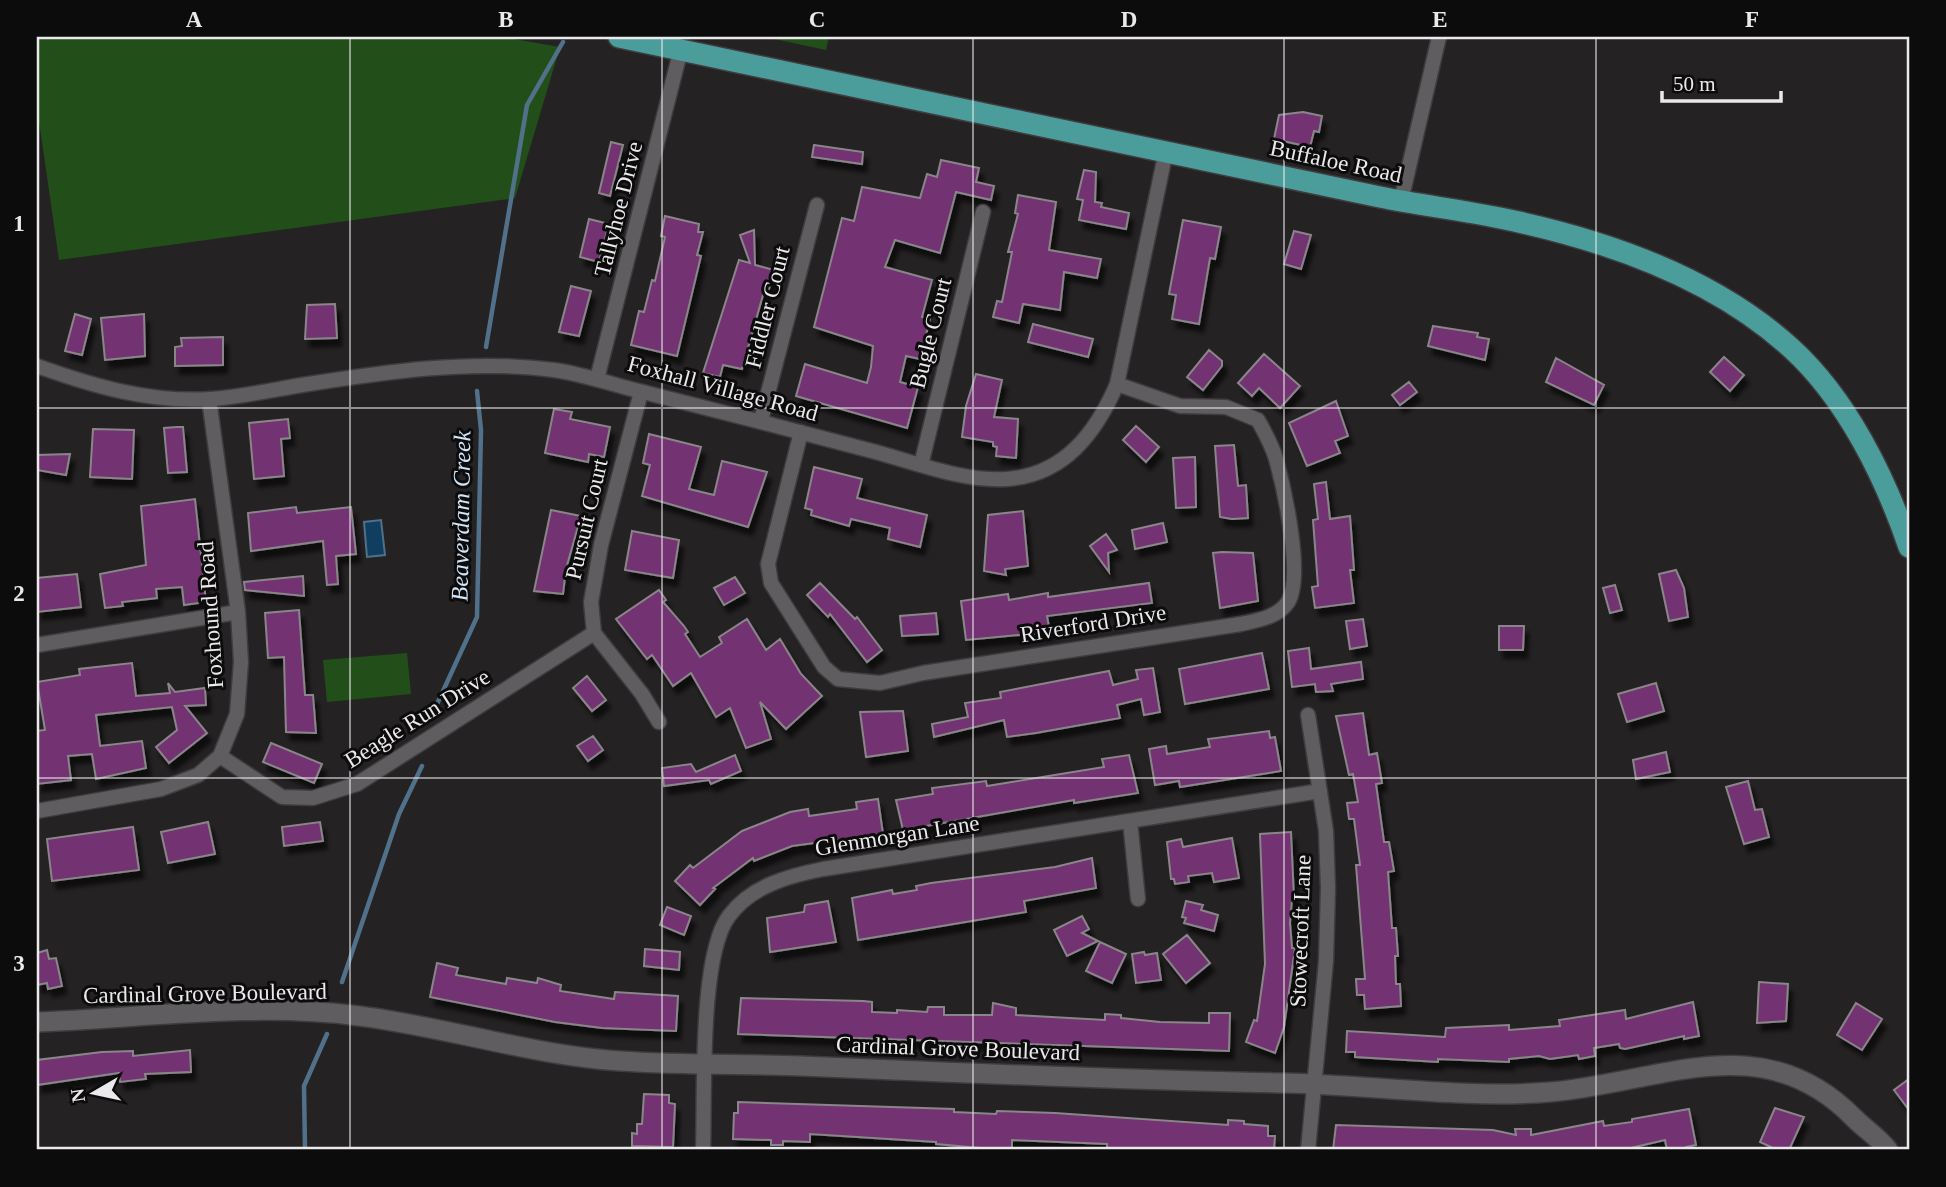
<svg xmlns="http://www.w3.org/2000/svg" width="1946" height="1187" viewBox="0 0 1946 1187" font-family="Georgia,serif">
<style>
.green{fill:#224f19}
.water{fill:#0f3e60;stroke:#51718a;stroke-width:2}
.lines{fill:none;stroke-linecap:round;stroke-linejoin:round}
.stream{stroke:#51718a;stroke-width:4.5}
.building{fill:#733071;stroke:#898689;stroke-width:2;filter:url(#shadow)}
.street-casing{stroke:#3f3c3f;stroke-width:17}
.secondary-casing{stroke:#3f3c3f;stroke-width:22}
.primary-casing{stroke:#3f3c3f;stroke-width:24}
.street{stroke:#605d60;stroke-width:14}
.secondary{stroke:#605d60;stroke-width:19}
.primary{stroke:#4b9d9c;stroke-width:21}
.grid{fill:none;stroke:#ebe9eb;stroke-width:2;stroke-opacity:0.55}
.labels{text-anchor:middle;stroke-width:6;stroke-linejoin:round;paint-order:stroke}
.street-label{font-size:23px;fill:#ebe9eb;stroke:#0d0c0d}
.water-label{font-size:24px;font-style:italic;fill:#d3e6f8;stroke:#0d0c0d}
.neatline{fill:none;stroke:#ebe9eb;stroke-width:2.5}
.grid-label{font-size:23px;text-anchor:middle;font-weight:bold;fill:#ebe9eb}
</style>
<defs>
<filter id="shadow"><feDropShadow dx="4.5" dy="8" stdDeviation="2" flood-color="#0009"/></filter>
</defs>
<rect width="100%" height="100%" fill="#252224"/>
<path class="green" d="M37 37H503L560 47 515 198 59 260 37 107Z
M765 37H829L826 50Z
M407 653 411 694 327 702 323 660Z"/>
<path class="water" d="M381 520 385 555 367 557 364 522Z"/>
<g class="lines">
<path class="stream" d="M486 347 527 105 563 42
M432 715 477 617 481 430 477 391
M342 982 399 814 422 766
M305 1150 304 1086 327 1034"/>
</g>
<path class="building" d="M1303 112 1322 116 1319 132 1314 131 1310 147 1274 139 1279 115Z
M611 142 623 145 610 196 599 193Z
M814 145 863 152 862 164 812 157Z
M941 160 979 168 976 182 994 186 991 200 956 192 940 253 895 240 885 267 932 280 922 317 930 319 920 359 906 356 900 382 918 387 907 428 796 396 805 364 867 383 871 367 873 346 814 327 842 218 854 221 862 187 920 198 927 174 937 177Z
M1084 170 1096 172 1095 202 1102 203 1101 207 1129 213 1126 229 1079 220 1083 200 1077 199Z
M1018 195 1056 202 1049 250 1101 259 1097 278 1064 272 1060 310 1023 304 1019 323 993 317 997 301 1002 302 1012 252H1008L1018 214 1015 213Z
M665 216 699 224 698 232H703L697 255 701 256 677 356 631 345 639 311 644 312 652 280 655 281 665 237 661 236Z
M589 219 609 224 599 262 580 257Z
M1183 220 1221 227 1215 259 1210 258 1199 324 1172 319 1176 295 1169 294Z
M754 230 755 265 774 270 769 289 765 288 742 369 723 365 720 377 703 373 739 260 750 263 740 235Z
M1294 231 1311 235 1301 269 1284 264Z
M571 286 591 291 579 336 559 332Z
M335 304 337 338 305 339 307 305Z
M75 314 91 319 82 355 65 351Z
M144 314 145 356 105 360 101 318Z
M1033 324 1093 339 1088 357 1028 342Z
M1433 326 1478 333 1477 337 1489 339 1485 360 1428 346Z
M223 337V365L175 366V347L182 346 181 338Z
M1209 350 1222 361V366L1203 390 1187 377Z
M1264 354 1300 386 1280 408 1259 388 1252 396 1238 383Z
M1724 357 1744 375 1730 391 1710 372Z
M1556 358 1604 385 1594 405 1546 382Z
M976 374 1002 380 994 417 1018 419 1016 458 996 456 997 447 993 446V442L962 437 966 406Z
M1409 382 1417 392 1400 405 1392 395Z
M1336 401 1348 436 1335 441 1340 453 1307 466 1289 423Z
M554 409 572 412 570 419 610 427 604 457 589 454 588 462 545 453Z
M288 419 290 438 281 439 284 476 254 479 249 423Z
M1136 426 1159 447 1146 462 1123 440Z
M177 427H183L187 472 168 473 164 428Z
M93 429 134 430 132 479 90 477Z
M649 434 701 447 689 489 714 495 722 461 767 472 748 527 642 496 650 465 643 463Z
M1234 445 1238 486 1246 485 1248 518 1232 519 1220 517 1215 446Z
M70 454 66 475 37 470V455Z
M1195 457 1196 507 1176 508 1173 458Z
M814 467 862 479 857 498 927 515 920 547 888 539 890 528 851 519 849 526 811 515 812 510 805 508Z
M1326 482 1330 519 1350 516 1354 570H1350L1354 603 1315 608 1312 587 1318 586 1313 520 1318 519 1314 484Z
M195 499 206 602 184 605 182 587 156 589 157 598 122 602 123 606 105 608 100 574 146 565 141 506Z
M296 507 297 513 351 507 356 554 336 556 338 584 327 585 323 541 251 551 248 513Z
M551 510 581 516 566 569 563 594 534 591Z
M1023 511 1028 566 1005 569 1006 575 984 571 988 515Z
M1163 523 1167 542 1135 549 1132 530Z
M632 531 679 540 673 578 625 570Z
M1106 534 1117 550 1108 553 1109 572 1090 546Z
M1222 552 1253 553 1258 601 1220 608 1213 553Z
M1676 570 1684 588 1688 617 1669 621 1659 574Z
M77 574 81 607 37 612V578Z
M303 576 304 596 245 590 244 582Z
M735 577 745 593 724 605 714 588Z
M820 583 855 619 857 617 882 650 867 662 830 614 828 617 807 595Z
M1149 583 1152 603 1047 616 1050 632 966 640 961 601 1008 594 1009 600 1048 593V597Z
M1615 585 1622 610 1610 613 1603 588Z
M659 590 666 600 663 602 684 626 688 632 685 634 700 657 722 643 719 637 747 619 766 650 780 639 801 674 822 696 786 729 760 702 771 739 746 748 730 708 716 717 691 673 673 686 652 655 647 659 616 619Z
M299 610 305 695H313L316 733 286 732 284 657 268 658 265 613Z
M936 613 938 634 902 636 900 616Z
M1363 619 1367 646 1350 649 1346 621Z
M1499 626H1524L1523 650H1499Z
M1309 648 1311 669 1361 662 1363 679 1331 684 1333 691 1316 692 1315 684 1292 687 1288 651Z
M1262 653 1269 689 1185 704 1179 669Z
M132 663 136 696 170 693 168 683 175 692 205 688 206 705 185 706 207 733 169 763 156 747 177 730 172 707 96 715 100 746 142 741 146 768 96 779 92 754 68 756 71 780 37 784V731L45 730 37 682 80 675 79 669Z
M1153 668 1160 712 1144 715 1141 699 1117 705 1120 718 1036 733 1007 737 1004 720 934 737 932 724 968 717 965 703 1001 698 1000 692 1109 671 1113 685 1138 679 1136 670Z
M587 676 606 700 592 711 573 688Z
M1656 683 1664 711 1627 722 1618 694Z
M903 711 908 751 866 757 860 712Z
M1363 713 1369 755 1377 753 1382 783 1376 784 1384 842H1389L1394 871 1388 872 1392 928H1396L1398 956H1395L1396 984H1400L1401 1006 1365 1009 1364 995H1357L1356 979H1365L1356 865H1360L1354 819H1349L1347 803 1358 802 1353 774 1349 775 1336 716Z
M1269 731 1270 738 1275 737 1281 771 1180 787 1179 781 1155 785 1149 749 1166 746 1167 754 1210 747 1208 739Z
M593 736 603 750 588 761 577 746Z
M271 743 322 764 314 783 263 762Z
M1666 752 1670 772 1636 779 1633 760Z
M735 755 741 771 711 784 709 780 664 786 662 768 691 764 696 772Z
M1129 755 1138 793 1074 803V800L903 830 896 800 933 794 932 788 986 781 987 786 1104 767 1102 759Z
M1748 781 1755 810 1762 809 1769 837 1744 844 1726 787Z
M878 799 883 834 792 846 754 861 753 858 713 888 715 889 700 905 675 881 690 865 693 868 742 831 790 812 808 809 809 816 857 809 856 802Z
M208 822 215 854 168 863 161 832Z
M320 822 323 841 284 846 282 827Z
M133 827 139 870 52 881 47 839Z
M1291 832 1294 899H1292L1290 923 1292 948H1295L1284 1027 1275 1053 1246 1042 1254 1020 1257 1021 1265 964 1260 834Z
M1232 838 1239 878 1214 882 1212 873 1188 876 1189 882 1175 884 1174 879H1171L1167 842 1181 839 1183 847Z
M1092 858 1096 888 1024 901 1026 912 858 940 852 898 892 890 893 894 917 890 916 886 931 883 1055 867Z
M828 901 836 942 770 952 767 918 804 912 805 905Z
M1186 901 1203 905 1201 910 1218 915 1214 931 1184 923 1186 918 1182 917Z
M667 907 691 916 684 935 660 925Z
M1082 916 1089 929 1082 933 1098 941 1067 956 1054 930Z
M1187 935 1210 963 1186 983 1163 954Z
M1100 942 1126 954 1112 983 1086 971Z
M645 949 680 952 679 970 644 966Z
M47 950 49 959 56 958 62 986 48 989 47 983 37 985V953Z
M1144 952 1145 955 1157 953 1161 980 1136 983 1132 954Z
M437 963 458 968 456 975 506 984 507 978 537 983 538 978 561 985 560 991 614 999 615 992 678 996 676 1031 602 1028 555 1022 430 997Z
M1759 982 1788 984 1786 1021 1757 1023Z
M741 998 863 1001 872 1002V1012L897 1013V1010L927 1012 928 1007H944V1015H992L993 1003 1016 1008V1015L1105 1020V1014L1121 1015V1018L1160 1022 1209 1023V1013H1230L1229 1051 738 1034Z
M1693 1002 1699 1036 1684 1039V1036L1625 1049 1620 1048 1619 1044 1594 1048 1595 1056 1579 1059 1578 1055 1550 1059 1539 1056 1509 1059V1062L1438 1059V1062L1355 1057V1052H1346L1347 1031 1445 1037 1446 1028 1509 1025V1030L1560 1026 1559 1020 1625 1010 1626 1019Z
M1856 1003 1882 1019 1862 1050 1837 1035Z
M190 1050 191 1072 145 1074 146 1079 120 1082 119 1073 37 1085V1060L102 1052 133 1051V1056Z
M1909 1079V1110L1894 1090Z
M644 1094 669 1095V1103L675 1104 673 1147 632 1146V1133L637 1134V1124H642Z
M738 1102 954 1109V1112L996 1114 997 1111 1055 1113 1228 1125V1120L1244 1121V1124L1268 1126V1136H1275L1274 1150H1107V1144L1012 1140V1149H992L936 1144V1142L810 1134V1142L783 1141V1145H771V1140L733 1139 734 1113H738Z
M1775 1108 1804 1117 1789 1150H1769L1771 1147 1760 1142Z
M1689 1109 1696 1145 1686 1147 1687 1150H1667L1665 1140 1622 1150H1333L1336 1125 1493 1130 1516 1135 1515 1129H1531V1135L1603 1121 1604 1126 1632 1122V1119Z"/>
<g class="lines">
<defs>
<path id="street" d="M1401 201 1439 37
M37 366C93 386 150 403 211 399 241 397 272 390 302 385 384 372 470 359 554 370 584 374 613 385 643 392 719 411 796 431 872 451 914 462 963 482 1007 479 1064 475 1096 433 1117 384L1166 151
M597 379 681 49
M641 392 601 545 591 602 594 633 642 694 659 722
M761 420 817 205
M801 432 768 564 771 583 824 667 838 679 880 683 923 673 1241 624C1259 620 1278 617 1288 602 1304 577 1284 488 1276 459 1272 445 1265 433 1258 420L1226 407 1180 406 1117 384
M921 465 983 212
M37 645 238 612
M220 756 282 797 313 798 357 784 594 633
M37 811 161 789 198 775 220 756 237 714 241 662 238 612 209 399
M1130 821 1138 899
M703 1150C705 1097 699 955 729 916 751 886 788 876 823 869L1320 791
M1308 1150 1326 961 1328 888 1326 831 1308 715"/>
<path id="secondary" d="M37 1022C143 1018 253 1002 359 1016 447 1027 531 1055 620 1061 680 1065 741 1064 801 1066 962 1073 1123 1080 1284 1083 1372 1085 1462 1099 1550 1092 1660 1083 1762 1024 1854 1118 1866 1130 1878 1137 1888 1150"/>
<path id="primary" d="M619 37 1380 197C1420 205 1460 210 1500 218 1603 239 1712 276 1791 348 1847 399 1885 477 1909 547"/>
</defs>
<use href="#street" class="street-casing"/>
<use href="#secondary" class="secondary-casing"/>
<use href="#primary" class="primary-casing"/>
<use href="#street" class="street"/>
<use href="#secondary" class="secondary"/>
<use href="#primary" class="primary"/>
</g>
<path class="grid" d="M350 37V1150M662 37V1150M973 37V1150M1284 37V1150M1596 37V1150M37 408H1909M37 778H1909"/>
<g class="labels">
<g class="street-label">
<text transform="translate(1336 161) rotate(12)" y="8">Buffaloe Road</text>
<text transform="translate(618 209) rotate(-76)" y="8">Tallyhoe Drive</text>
<text transform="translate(767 307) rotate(-76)" y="8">Fiddler Court</text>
<text transform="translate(930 333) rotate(-76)" y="8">Bugle Court</text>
<text transform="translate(723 388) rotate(15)" y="8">Foxhall Village Road</text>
<text transform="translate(586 519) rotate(-77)" y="8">Pursuit Court</text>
<text transform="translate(210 615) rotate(-94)" y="8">Foxhound Road</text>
<text transform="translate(1093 623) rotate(-9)" y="8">Riverford Drive</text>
<text transform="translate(417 718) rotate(-32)" y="8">Beagle Run Drive</text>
<text transform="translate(897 835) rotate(-9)" y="8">Glenmorgan Lane</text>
<text transform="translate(1300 931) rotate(-88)" y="8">Stowecroft Lane</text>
<text transform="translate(205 993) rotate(-1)" y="8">Cardinal Grove Boulevard</text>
<text transform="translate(958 1048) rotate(2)" y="8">Cardinal Grove Boulevard</text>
</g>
<g class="water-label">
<text transform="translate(461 516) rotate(-89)" y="8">Beaverdam Creek</text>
</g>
</g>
<rect width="1946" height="1187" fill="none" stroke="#0d0c0d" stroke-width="77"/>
<g transform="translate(94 1093) rotate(261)" stroke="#0d0c0d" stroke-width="5" paint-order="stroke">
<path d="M0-5L12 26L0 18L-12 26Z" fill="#ebe9eb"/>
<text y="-10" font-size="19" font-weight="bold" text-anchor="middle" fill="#ebe9eb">N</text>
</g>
<path d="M1662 91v10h119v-10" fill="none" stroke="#ebe9eb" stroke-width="3.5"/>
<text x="1673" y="91" font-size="21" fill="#ebe9eb" stroke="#0d0c0d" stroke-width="5" paint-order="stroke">50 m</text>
<rect x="38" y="38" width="1870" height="1110" class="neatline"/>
<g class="grid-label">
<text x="194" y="27">A</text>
<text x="506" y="27">B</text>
<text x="817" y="27">C</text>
<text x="1129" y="27">D</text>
<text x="1440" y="27">E</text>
<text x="1752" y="27">F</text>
<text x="19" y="231">1</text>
<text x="19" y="601">2</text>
<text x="19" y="971">3</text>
</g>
</svg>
